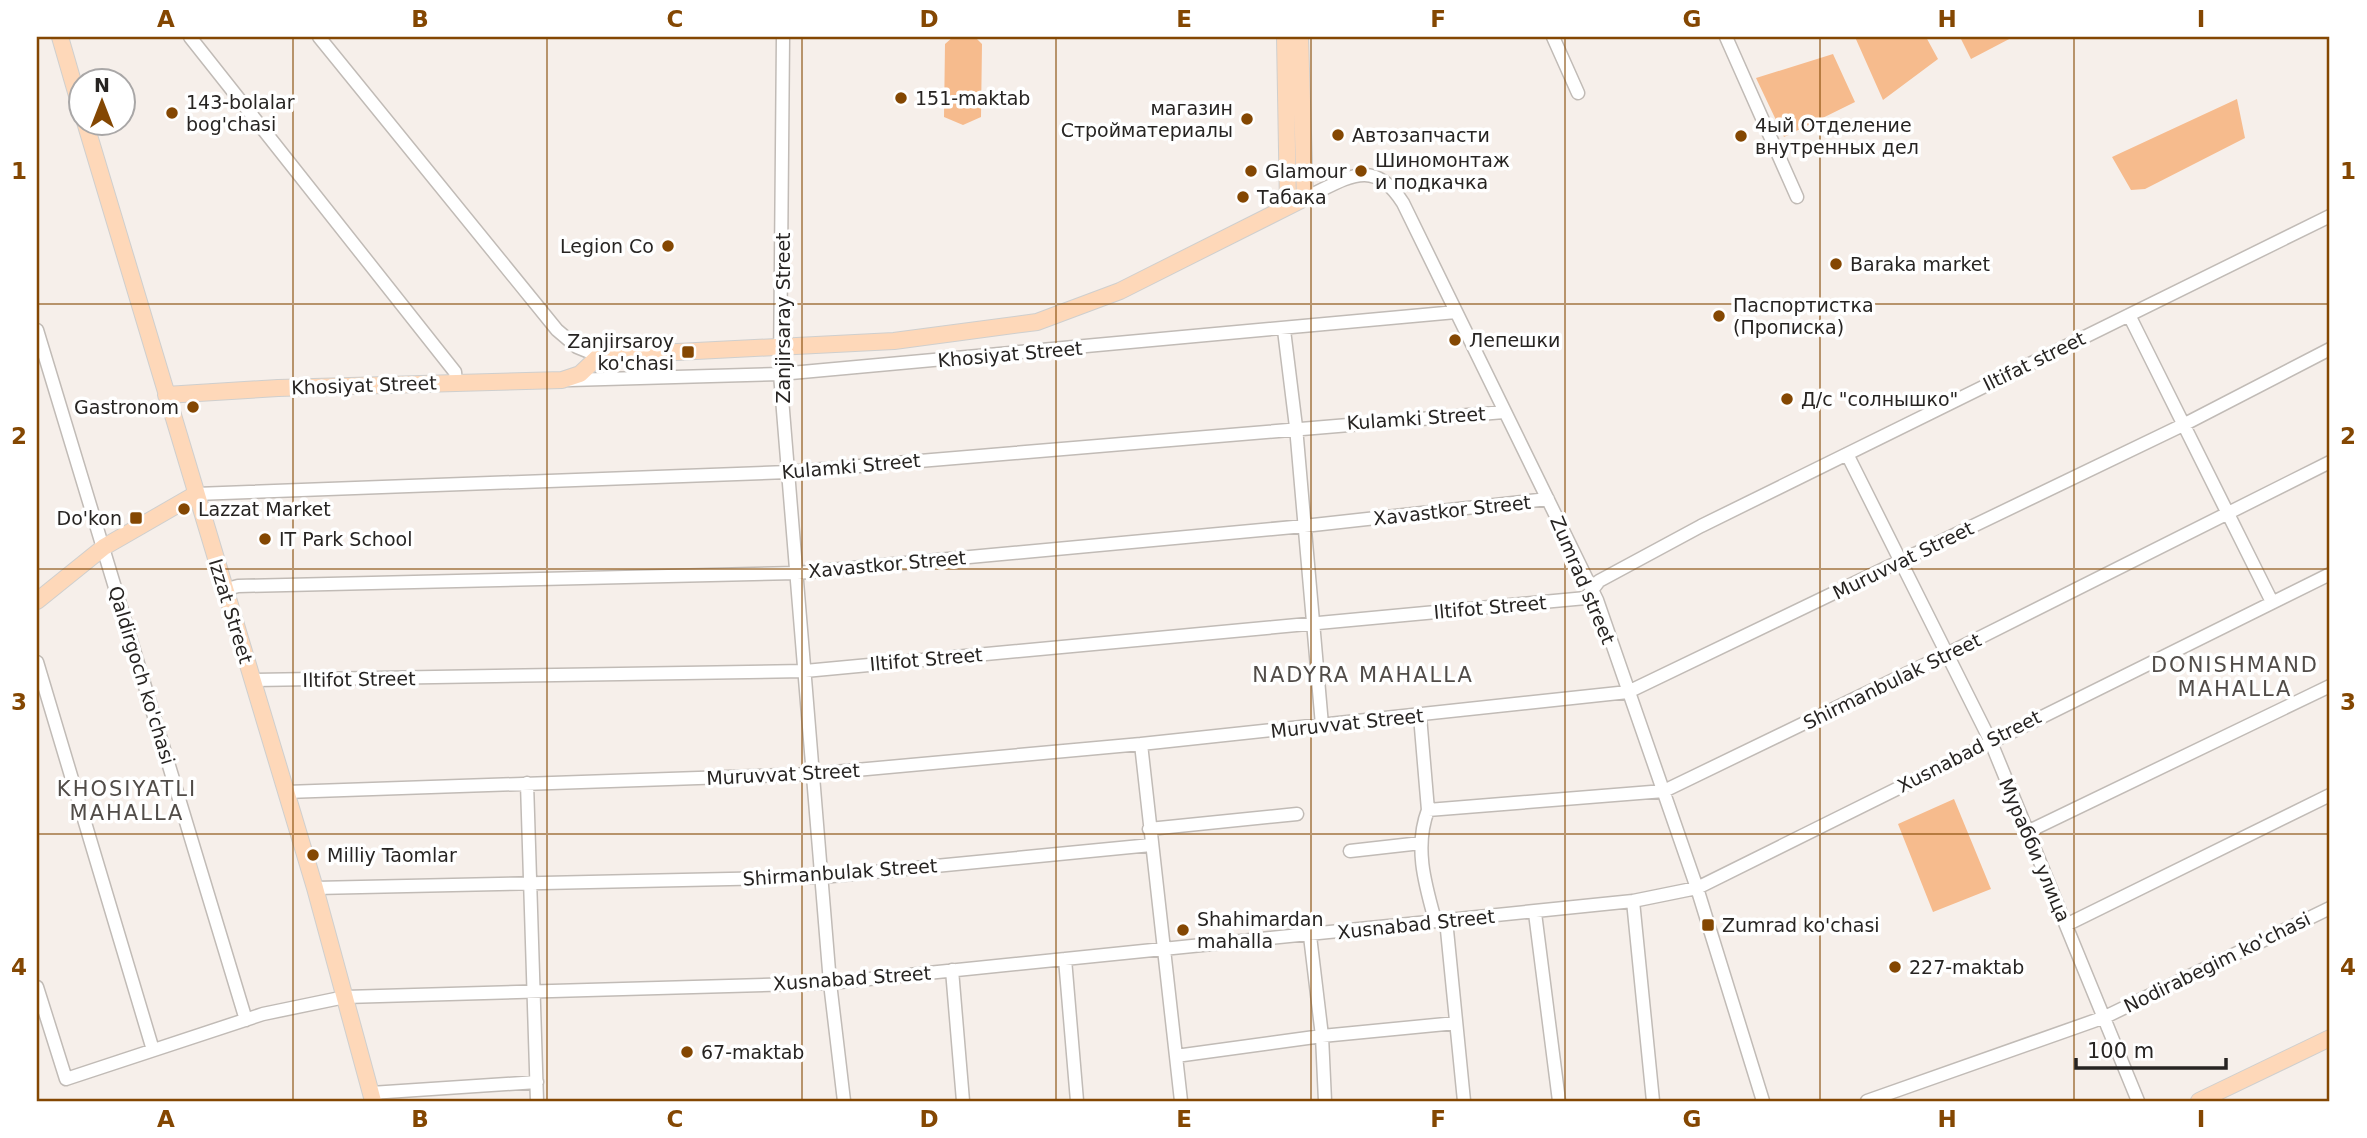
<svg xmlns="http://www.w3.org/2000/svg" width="2367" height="1138" viewBox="0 0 2367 1138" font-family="'DejaVu Sans',sans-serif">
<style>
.green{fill:#f6bb8d}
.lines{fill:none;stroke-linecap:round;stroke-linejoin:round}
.minor-casing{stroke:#c1bbb6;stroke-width:15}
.major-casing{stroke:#cfcfce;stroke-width:18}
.minor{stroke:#fff;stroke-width:12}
.major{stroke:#fed8b9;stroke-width:16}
.grid{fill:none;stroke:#844702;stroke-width:2;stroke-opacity:0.55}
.poi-dot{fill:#844702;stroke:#fff;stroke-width:2.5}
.labels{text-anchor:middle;stroke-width:7;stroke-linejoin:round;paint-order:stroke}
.poi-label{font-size:19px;fill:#272422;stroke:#fff;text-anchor:start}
.street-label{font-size:19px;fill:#272422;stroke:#fff}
.neighbourhood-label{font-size:21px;letter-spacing:2px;fill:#514c48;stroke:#fff}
.neatline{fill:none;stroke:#844702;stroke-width:2.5}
.grid-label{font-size:23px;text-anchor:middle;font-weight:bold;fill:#844702}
</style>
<rect width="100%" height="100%" fill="#f6efea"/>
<path class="green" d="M953 37H975L982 44 981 117 963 125 944 117 945 44Z
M1855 37H1926L1938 59 1883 100Z
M1960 37H2013L1971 59Z
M1833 54 1855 102 1784 137 1756 78Z
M2237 99 2245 138 2145 189 2131 190 2112 157Z
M1954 799 1991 889 1933 912 1898 824Z"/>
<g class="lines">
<defs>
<path id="minor" d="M190 37 455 372 456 383
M319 37 557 330 577 347 599 356
M783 37 780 374 830 983 844 1101
M1553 37 1578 93
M1726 37 1797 197
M1305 198C1346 179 1373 155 1403 203L1597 600 1697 888 1763 1101
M2129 315 2272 602
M37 330 246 1020
M1284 330 1296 427 1322 725
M569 380 780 374 1456 312
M1847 454 1990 740 2138 1101
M196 494 788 472 1504 412
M224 590 238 586 797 573 1304 526 1548 499
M37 662 153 1050
M253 680 805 671 1586 598 1599 581 1701 526 2330 216
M1420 716 1428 810C1414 847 1425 884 1435 920
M1141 744 1181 1101
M527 783 537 1101
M286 792 812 774 1141 744 1628 692 2185 424 2330 349
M1428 810 1664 791 1947 654 2330 462
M1149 829 1297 814
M2027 832 2330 686
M1350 851 1421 843
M315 888 822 877 1151 845
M1633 901 1653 1101
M1535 913 1559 1101
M1446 920 1464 1101
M2066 925 2330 795
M1310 936 1322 1036 1325 1101
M1065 959 1077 1101
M952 970 963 1101
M37 987 66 1079 263 1014 345 997 830 983 1633 901 1697 888 2330 574
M1176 1056 1322 1036 1456 1023
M371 1093 537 1082
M1867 1101 2105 1017 2330 908"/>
<path id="major" d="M60 37 80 106
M1285 37 1288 206
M85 122 315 888 373 1101
M166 395 278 388 562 380 580 374 599 356 894 341 1037 322 1120 291 1305 198 1300 37
M37 601 104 547 196 494
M2199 1101 2330 1038"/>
</defs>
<use href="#minor" class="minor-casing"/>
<use href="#major" class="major-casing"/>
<use href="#minor" class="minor"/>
<use href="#major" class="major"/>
</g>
<path class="grid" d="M293 37V1101M547 37V1101M802 37V1101M1056 37V1101M1311 37V1101M1565 37V1101M1820 37V1101M2074 37V1101M37 304H2330M37 569H2330M37 834H2330"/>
<g class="poi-dot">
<circle cx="901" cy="98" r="7"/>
<circle cx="172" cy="113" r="7"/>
<circle cx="1247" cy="119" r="7"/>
<circle cx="1338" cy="135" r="7"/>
<circle cx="1741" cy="136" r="7"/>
<circle cx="1251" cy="171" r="7"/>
<circle cx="1361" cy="171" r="7"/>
<circle cx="1243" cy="197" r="7"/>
<circle cx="668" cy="246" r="7"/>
<circle cx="1836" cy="264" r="7"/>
<circle cx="1719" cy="316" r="7"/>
<circle cx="1455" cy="340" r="7"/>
<rect x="681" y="345" width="14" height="14" rx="3.5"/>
<circle cx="1787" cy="399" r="7"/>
<circle cx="193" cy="407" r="7"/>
<circle cx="184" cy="509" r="7"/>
<rect x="129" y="511" width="14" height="14" rx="3.5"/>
<circle cx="265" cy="539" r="7"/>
<circle cx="313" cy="855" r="7"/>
<rect x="1701" y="918" width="14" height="14" rx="3.5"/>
<circle cx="1183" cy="930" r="7"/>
<circle cx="1895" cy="967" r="7"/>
<circle cx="687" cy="1052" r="7"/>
</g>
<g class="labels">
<g class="poi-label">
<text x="915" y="105">151-maktab</text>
<text x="186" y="109">143-bolalar<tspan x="186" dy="22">bog'chasi</tspan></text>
<text x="1233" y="115" text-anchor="end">магазин<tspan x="1233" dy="22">Стройматериалы</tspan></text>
<text x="1755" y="132">4ый Отделение<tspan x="1755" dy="22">внутренных дел</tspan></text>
<text x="1352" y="142">Автозапчасти</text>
<text x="1375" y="167">Шиномонтаж<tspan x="1375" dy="22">и подкачка</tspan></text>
<text x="1265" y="178">Glamour</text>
<text x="1257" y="204">Табака</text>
<text x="654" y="253" text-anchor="end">Legion Co</text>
<text x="1850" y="271">Baraka market</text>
<text x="1733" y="312">Паспортистка<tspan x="1733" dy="22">(Прописка)</tspan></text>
<text x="1469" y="347">Лепешки</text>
<text x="674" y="348" text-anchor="end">Zanjirsaroy<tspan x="674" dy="22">ko'chasi</tspan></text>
<text x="1801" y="406">Д/с "солнышко"</text>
<text x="179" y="414" text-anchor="end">Gastronom</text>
<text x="198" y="516">Lazzat Market</text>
<text x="122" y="525" text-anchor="end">Do'kon</text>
<text x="279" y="546">IT Park School</text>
<text x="327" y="862">Milliy Taomlar</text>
<text x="1197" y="926">Shahimardan<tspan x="1197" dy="22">mahalla</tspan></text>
<text x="1722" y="932">Zumrad ko'chasi</text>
<text x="1909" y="974">227-maktab</text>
<text x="701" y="1059">67-maktab</text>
</g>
<g class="street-label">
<text transform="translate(783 318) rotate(-90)" y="7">Zanjirsaray Street</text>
<text transform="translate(1010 354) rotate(-5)" y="7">Khosiyat Street</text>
<text transform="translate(2034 361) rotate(-26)" y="7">Iltifаt street</text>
<text transform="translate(364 385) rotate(-2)" y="7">Khosiyat Street</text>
<text transform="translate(1416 418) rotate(-4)" y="7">Kulamki Street</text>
<text transform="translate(851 466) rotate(-5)" y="7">Kulamki Street</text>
<text transform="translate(1452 510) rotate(-6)" y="7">Xavastkor Street</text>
<text transform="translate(1903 560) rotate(-26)" y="7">Muruvvat Street</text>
<text transform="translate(887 564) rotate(-5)" y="7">Xavastkor Street</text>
<text transform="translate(1583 580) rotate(67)" y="7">Zumrad street</text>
<text transform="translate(1490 607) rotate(-5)" y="7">Iltifot Street</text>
<text transform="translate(231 611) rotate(73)" y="7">Izzat Street</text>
<text transform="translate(926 659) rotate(-5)" y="7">Iltifot Street</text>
<text transform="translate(142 675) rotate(73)" y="7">Qaldirgoch ko'chasi</text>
<text transform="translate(359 679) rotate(-1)" y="7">Iltifot Street</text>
<text transform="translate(1892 681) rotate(-26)" y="7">Shirmаnbulak Street</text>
<text transform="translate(1347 723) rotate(-6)" y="7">Muruvvat Street</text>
<text transform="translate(1969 751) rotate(-27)" y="7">Xusnabad Street</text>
<text transform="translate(783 774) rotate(-3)" y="7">Muruvvat Street</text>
<text transform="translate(2035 850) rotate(67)" y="7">Мурабби улица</text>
<text transform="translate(840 872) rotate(-4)" y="7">Shirmanbulak Street</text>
<text transform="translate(1416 924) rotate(-6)" y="7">Xusnabad Street</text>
<text transform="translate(2217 962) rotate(-26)" y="7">Nodirabegim ko'chasi</text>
<text transform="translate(852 978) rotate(-4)" y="7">Xusnabad Street</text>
</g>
<g class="neighbourhood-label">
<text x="2235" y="672">DONISHMAND<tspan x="2235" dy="24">MAHALLA</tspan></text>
<text x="1363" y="682">NADYRA MAHALLA</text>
<text x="127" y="796">KHOSIYATLI<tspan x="127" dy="24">MAHALLA</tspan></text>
</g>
</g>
<rect width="2367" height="1138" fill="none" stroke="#ffffff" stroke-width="77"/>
<g transform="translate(102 102)"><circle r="33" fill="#ffffff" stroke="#a9a7a7" stroke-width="2"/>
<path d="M0-5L12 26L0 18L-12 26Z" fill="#844702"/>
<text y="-10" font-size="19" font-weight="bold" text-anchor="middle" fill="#272422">N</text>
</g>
<path d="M2076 1058v10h150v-10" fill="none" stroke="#272422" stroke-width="3.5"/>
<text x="2087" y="1058" font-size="21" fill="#272422" stroke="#ffffff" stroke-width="5" paint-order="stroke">100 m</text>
<rect x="38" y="38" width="2290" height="1062" class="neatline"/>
<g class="grid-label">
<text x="166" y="27">A</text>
<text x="420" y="27">B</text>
<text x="675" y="27">C</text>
<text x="929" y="27">D</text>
<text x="1184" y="27">E</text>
<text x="1438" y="27">F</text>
<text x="1692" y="27">G</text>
<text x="1947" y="27">H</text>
<text x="2201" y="27">I</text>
<text x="19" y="179">1</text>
<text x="2348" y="179">1</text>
<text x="19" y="444">2</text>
<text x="2348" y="444">2</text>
<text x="19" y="710">3</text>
<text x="2348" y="710">3</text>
<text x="19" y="975">4</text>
<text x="2348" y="975">4</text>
<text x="166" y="1127">A</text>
<text x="420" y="1127">B</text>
<text x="675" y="1127">C</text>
<text x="929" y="1127">D</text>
<text x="1184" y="1127">E</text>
<text x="1438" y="1127">F</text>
<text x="1692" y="1127">G</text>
<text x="1947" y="1127">H</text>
<text x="2201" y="1127">I</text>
</g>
</svg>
